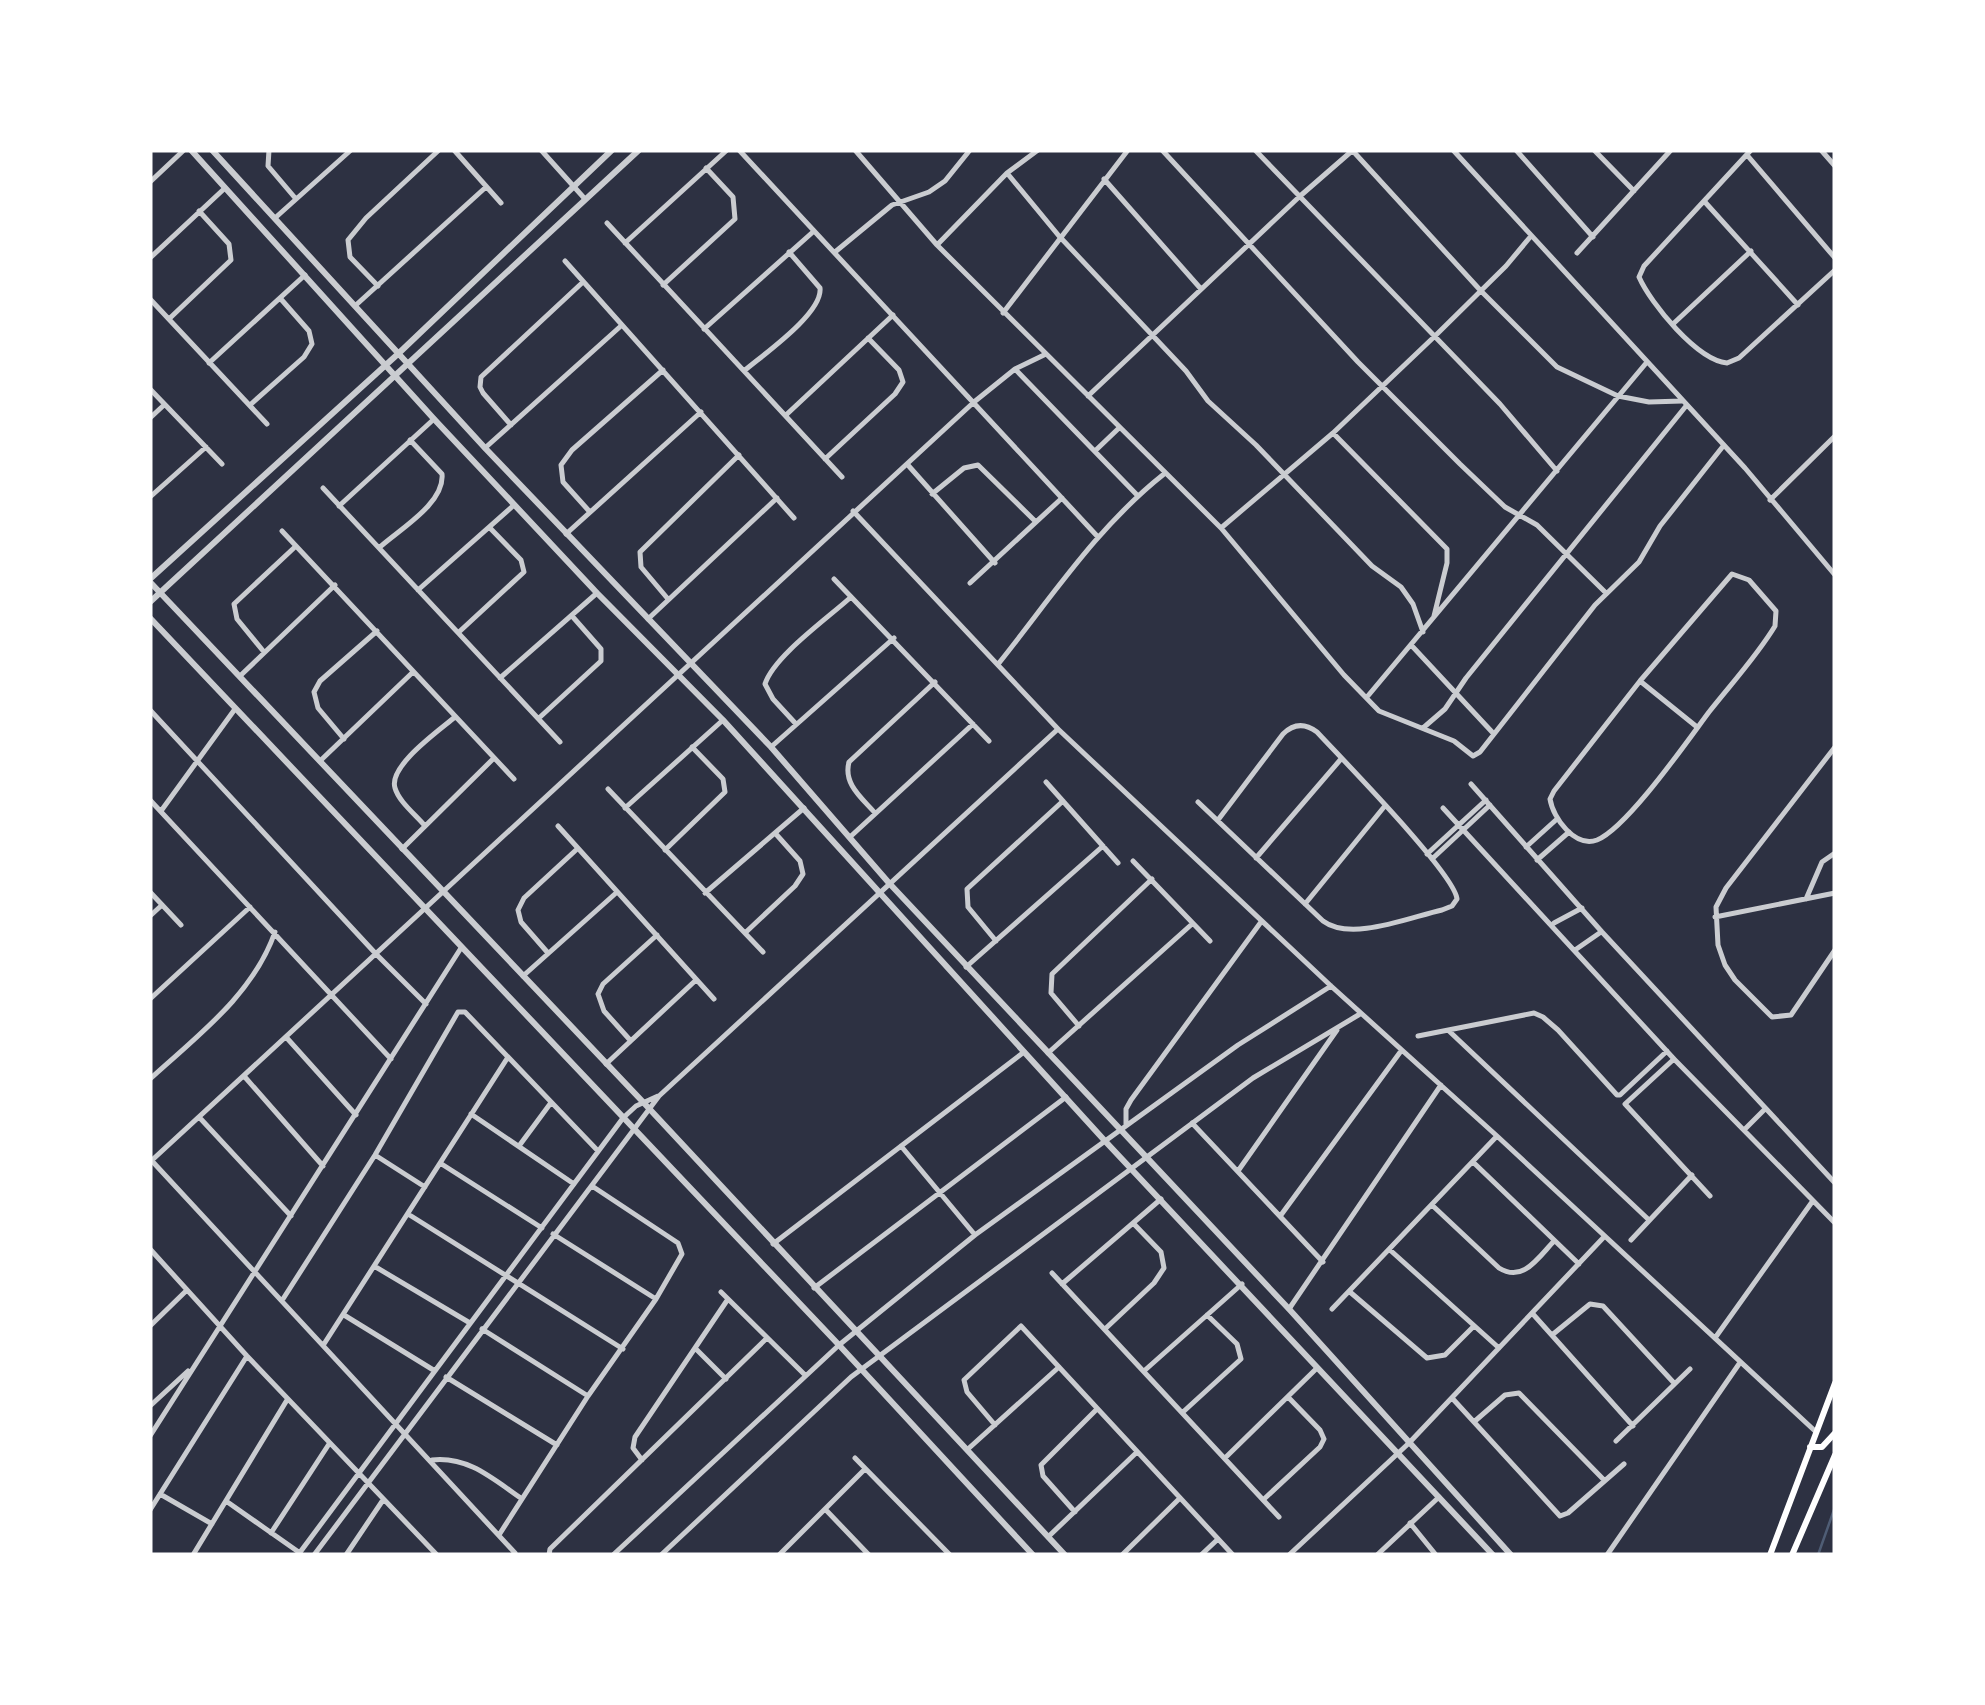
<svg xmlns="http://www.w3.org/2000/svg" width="1985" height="1705" viewBox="0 0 1985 1705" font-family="Georgia,serif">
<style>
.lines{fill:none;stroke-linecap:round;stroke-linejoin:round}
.stream{stroke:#4f5d75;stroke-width:2.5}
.minor{stroke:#caccd0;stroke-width:5}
.tertiary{stroke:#caccd0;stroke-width:6}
.secondary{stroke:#fff;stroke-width:6}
</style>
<rect width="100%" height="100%" fill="#2d3142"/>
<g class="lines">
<path class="stream" d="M1818 1555 1835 1507"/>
<path class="minor" d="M269 150 268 166 296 199
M454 150 501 203
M541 150 585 199
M739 150 1098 537
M855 150 937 245 1221 528 1344 675 1379 711 1454 741 1473 756 1480 752 1595 605 1639 562 1660 526 1724 445
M1162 150 1358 362 1460 464 1505 507 1537 525 1606 593
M1255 150 1500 404 1557 471
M1352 150 1481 291 1557 367 1618 396 1649 402 1682 401
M1453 150 1745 468 1835 575
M1516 150 1593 237
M1594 150 1634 191
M1751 150 1644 266 1639 277C1651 304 1697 360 1727 363L1739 358 1835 270
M1821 150 1835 166
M1747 155 1835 258
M1007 173 1059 236 1186 371 1208 401 1256 445 1372 566 1401 587 1413 604 1423 632
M1104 179 1201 289
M150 182 184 150
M1704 201 1798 305
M275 218 351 150
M607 223 842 477
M625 243 727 150
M937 245 1007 173 1038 150
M835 252 892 205 929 192 945 181 970 150
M1577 253 1671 150
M150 258 225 188
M565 261 794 518
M663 285 735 219 733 197 706 168
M378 286 350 257 348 240 366 218 439 150
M150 299 267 424
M356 305 486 187
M1003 313 1128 150
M170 318 231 260 229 244 199 211
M1673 324 1751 251
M704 329 814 231
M209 363 305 275
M1015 369 1138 496
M744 371C764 354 823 313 820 288L789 252
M150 389 222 464
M1088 396 1299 197 1353 150
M250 405 304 357 312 344 309 331 280 298
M786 415 893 315
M150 418 164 405
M511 425 483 393 480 387 481 377 583 282
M1333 433 1447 549V563L1434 616
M485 448 622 325
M1096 450 1119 428
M825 459 895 394 903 382 899 370 868 338
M907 464 995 563
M323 488 560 742
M932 494 964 468 978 465 1036 522
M150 497 206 447
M1770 500 1835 436
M339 506 434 419
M589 511 563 482 561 465 572 450 663 370
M853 511 1058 729 1331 986 1497 1136 1815 1431
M1221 528 1333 433 1435 336 1506 266 1531 236
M282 531 514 779
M566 534 701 412
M380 547C400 529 445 503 442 474L410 440
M1732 574 1749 580 1776 611 1775 626C1757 656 1731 684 1709 712 1688 740 1627 828 1597 840 1575 848 1553 818 1550 799L1554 791 1640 681Z
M834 579 989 741
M970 583 1062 498
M418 590 514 505
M668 599 641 567 640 552 739 455
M648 619 777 498
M459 632 524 572 521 560 490 528
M1412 646 1493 733
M264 652 237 619 234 604 296 546
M999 663C1051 598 1098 526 1164 474
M240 676 335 585
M500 678 597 593
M1640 681 1697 727
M1367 697 1647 362
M150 710 376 954 426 1004
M539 718 601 661V649L572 616
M796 724 773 699 765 684C774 656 828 618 851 597
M1423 728 1445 709 1466 678 1686 406
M344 739 318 708 314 692 320 681 377 631
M771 747 894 638
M1835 747 1726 888 1716 907 1718 945 1725 965 1735 980 1772 1017 1791 1015 1835 950
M320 761 413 672
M1046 782 1118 863
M1471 784 1602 932 1835 1183
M608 789 763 952
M150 800 391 1059
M1198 802 1323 921C1351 942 1410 917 1442 910L1452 906 1457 899C1455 874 1341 758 1317 732 1305 723 1294 723 1283 734L1218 820
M625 808 723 720
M1443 808 1674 1059 1835 1223
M161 811 235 709
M875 813C862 798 843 784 849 762L935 682
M425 826C416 815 399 802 395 788 388 766 440 730 455 717
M558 826 714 999
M850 837 973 724
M1526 847 1557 819
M402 849 494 758
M665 850 725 792 723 779 692 747
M1427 854 1486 800
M1256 858 1341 759
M1432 859 1490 805
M1537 860 1569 832
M1133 861 1210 941
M150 892 181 925
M705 893 804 808
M1806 899 1822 862 1835 853
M1305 904 1384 807
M150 916 162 905
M1715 917 1835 893
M1554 923 1582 908
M745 933 795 886 803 874 800 861 775 833
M996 941 968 907 967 889 1063 801
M1575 950 1601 932
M548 953 521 922 518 910 524 898 576 850
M966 967 1103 846
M523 976 616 893
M150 999 250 907
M1079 1026 1051 993 1052 974 1152 879
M1449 1031 1649 1220
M1418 1036 1534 1013 1543 1017 1558 1030 1617 1095H1620L1667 1051
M286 1037 356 1115
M630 1040 604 1011 598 994 603 984 657 935
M1048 1053 1192 924
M1674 1059 1625 1104 1710 1196
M606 1064 696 980
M244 1076 323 1166
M150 1079C197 1036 253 995 275 932
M471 1114 574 1184
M199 1117 291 1216
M1192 1123 1323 1262
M1126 1124V1109L1131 1100 1261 922
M1746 1128 1765 1109
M519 1146 550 1104
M901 1146 975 1235
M375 1155 425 1187
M152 1161 515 1553
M150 1162 974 402 1015 369 1046 354
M1473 1162 1579 1264
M440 1163 542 1228
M1238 1171 1337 1030
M1433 1206 1499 1268C1523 1283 1538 1258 1554 1241
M408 1214 623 1349
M1281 1215 1401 1051
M553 1234 656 1299
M1631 1240 1692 1175
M773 1244 1024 1052
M150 1249 247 1356 437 1555
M1390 1250 1499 1348
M374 1266 470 1323
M1052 1273 1279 1517
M1062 1284 1161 1199
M814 1288 1066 1097
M721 1292 805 1375
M1350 1292 1427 1358 1445 1355 1474 1326
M283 1299 375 1155 458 1012H465L598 1151
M1289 1309 1441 1085
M1332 1309 1497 1136
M1532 1313 1633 1426
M344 1315 435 1371
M150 1326 187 1290
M482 1329 588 1396
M1105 1329 1154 1283 1164 1268 1161 1252 1133 1223
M1552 1335 1590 1304 1603 1306 1674 1383
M1715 1338 1812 1202
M324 1344 508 1057
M696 1349 726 1379
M1144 1371 1242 1284
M446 1377 557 1445
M1452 1398 1560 1516 1568 1513 1624 1464
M150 1406 188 1371
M1183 1412 1241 1359 1237 1344 1207 1315
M1475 1421 1505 1395 1519 1393 1604 1480
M995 1425 967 1392 964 1380 1021 1326 1233 1555
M150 1436 461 948
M1616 1441 1690 1369
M968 1449 1059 1367
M855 1458 950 1555
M1225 1458 1317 1368
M432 1460C468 1456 493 1479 522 1499
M642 1460 633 1448 635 1437 728 1299
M160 1494 212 1524
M1263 1500 1320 1447 1324 1439 1320 1430 1288 1397
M226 1501 300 1553
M825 1509 869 1555
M150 1510 247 1356
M1075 1512 1043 1476 1041 1465 1097 1409
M1410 1523 1436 1555
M271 1533 329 1444
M499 1535 588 1396 656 1299 682 1254 678 1243 592 1186
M1048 1537 1136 1453
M193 1555 287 1400
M298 1555 623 1118 636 1106 658 1096
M314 1555 659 1096 1058 729
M346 1555 383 1500
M549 1555 550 1549 767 1338
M613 1555 839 1345 975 1235 1238 1045 1331 986
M661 1555 851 1377 1253 1078 1360 1014
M779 1555 865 1469
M1122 1555 1180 1498
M1201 1555 1217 1540
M1289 1555 1409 1443 1603 1238
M1377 1555 1439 1497
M1607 1555 1739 1364"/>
<path class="tertiary" d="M191 150 434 419 597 593 723 720 1105 1141 1493 1555
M212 150 485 448 771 747 889 883 1289 1309 1511 1555
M150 579 399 353 612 150
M150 582 643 1102 1065 1555
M150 602 639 150
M150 618 839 1345 1033 1555"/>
<path class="secondary" d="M1810 1447H1822L1835 1433
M1770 1555 1835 1383
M1792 1555 1835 1455"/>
</g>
<rect width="1985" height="1705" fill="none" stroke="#ffffff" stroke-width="305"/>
</svg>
